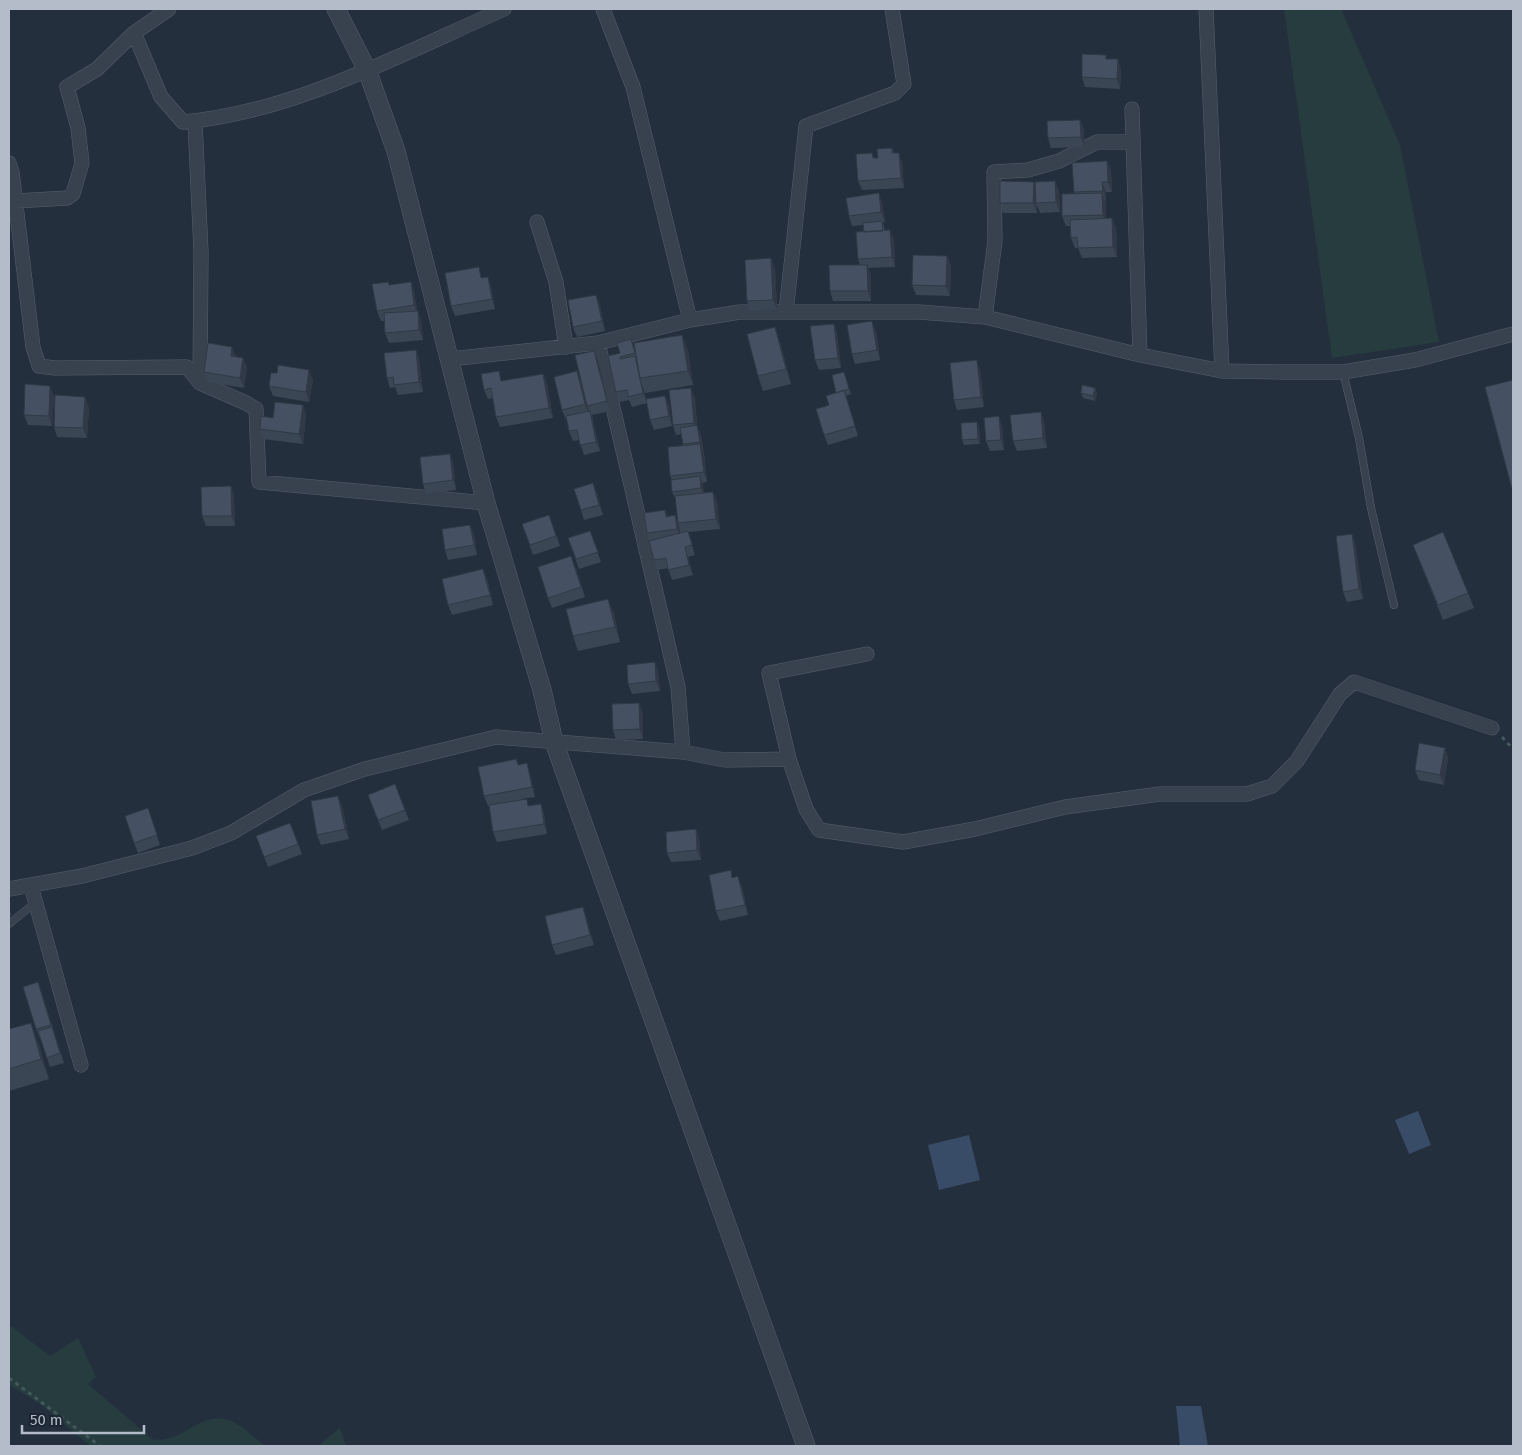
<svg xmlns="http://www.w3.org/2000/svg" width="1522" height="1455" viewBox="0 0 1522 1455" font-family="'Fira Sans',sans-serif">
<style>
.green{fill:#263c3f}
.water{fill:#394c67}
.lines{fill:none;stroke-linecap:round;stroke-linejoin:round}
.service-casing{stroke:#565f6c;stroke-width:8}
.minor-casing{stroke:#565f6c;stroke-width:15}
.tertiary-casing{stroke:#565f6c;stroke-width:19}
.path{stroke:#44595c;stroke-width:3;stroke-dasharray:4 4;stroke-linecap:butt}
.service{stroke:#38414e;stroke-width:7}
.minor{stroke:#38414e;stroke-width:14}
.tertiary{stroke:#38414e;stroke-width:18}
.wall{fill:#3b4654}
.shaded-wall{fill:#303945}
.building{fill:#455162;stroke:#303945}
</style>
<rect width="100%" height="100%" fill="#242f3e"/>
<path class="green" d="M1284 9H1341L1400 145 1439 342 1332 358Z
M9 1327H12L50 1356 78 1338 96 1377 88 1384 152 1439C180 1446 202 1408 231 1421 243 1426 255 1438 265 1446H90L42 1405 9 1385Z
M340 1428 346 1446H318Z"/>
<path class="water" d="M1418 1111 1431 1145 1409 1154 1395 1120Z
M969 1135 980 1180 939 1190 928 1145Z
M1176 1406H1201L1208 1446H1180Z"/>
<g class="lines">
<defs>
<path id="service" d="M1343 372 1359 438 1371 508 1394 605
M9 924 36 902"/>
<path id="minor" d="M603 9 633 87 690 320
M1206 9 1222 371
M134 33 161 97 183 122C292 113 404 53 504 9
M1132 109 1140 355
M195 121 201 252 200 383
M9 163 12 172 33 347 39 366 55 368 187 367 200 383 246 403 256 409 259 482 486 503
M16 201 67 198 73 194 82 163 78 128 67 87 97 69 134 33 169 9
M537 222 556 282 566 347
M786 312 806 126 895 93 904 84 892 9
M985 317 995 241 994 172 1028 170 1059 161 1097 142H1133
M598 343 678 687 683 752
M450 359 598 343 690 320 740 312H919L985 317 1140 355 1222 371 1281 372H1343L1415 360 1513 334
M789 759 769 673 867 654
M31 886 81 1065
M9 889 82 876 192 848 231 833 304 790 365 769 496 737 683 752 725 760 789 759 806 809 819 830 903 842 975 829 1065 807 1160 794H1247L1272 786 1297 761 1340 694 1354 682 1492 728"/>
<path id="tertiary" d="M336 9 367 70 396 151 486 503 542 690 554 742 806 1446"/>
</defs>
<use href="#service" class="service-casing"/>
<use href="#minor" class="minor-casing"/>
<use href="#tertiary" class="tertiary-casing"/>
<path class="path" d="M1502 737 1513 749
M9 1378 100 1446"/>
<use href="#service" class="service"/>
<use href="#minor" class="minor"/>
<use href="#tertiary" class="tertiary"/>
</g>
<path class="wall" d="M1107 59 1121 69 1120 89 1085 87 1082 77Z
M1080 120 1084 130V147L1051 148 1048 138Z
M892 148 894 153 902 163 904 188 862 190 858 181 872 153 874 158H878Z
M1107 161 1111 171 1112 192H1106V201H1105L1106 218 1116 228 1117 257 1082 258 1078 248H1075L1071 238 1070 226H1066L1062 216 1074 193V192Z
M1036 187 1059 191 1060 212 1040 213 1037 205V213H1003L1000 203Z
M882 203 885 222H883L885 231 894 240 895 267 868 268 871 275V301H833L830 291 860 265 858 259 864 232 863 225 852 226 849 216Z
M947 256 951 266 950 296 916 295 912 285Z
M775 268 777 309 750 311 747 301Z
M488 277 491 287 495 309 455 316 451 306 483 278Z
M388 282 389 285 411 282 414 292 417 311 421 320 423 340 389 343 385 333 384 321H381L377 311Z
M596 295 600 305 605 331 577 337 573 327Z
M834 324 837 334 841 368 819 370 815 360Z
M876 331 880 360 855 364 852 354Z
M631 339 635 349 688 350 693 385 645 393 644 390 647 403 632 407 629 400 619 402 616 392 620 353Z
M780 342 791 384 763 391 758 376Z
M416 350 419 360 423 392 398 395 395 387 390 388 387 378Z
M594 351 598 361 610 411 592 415 593 421 600 451 584 455 579 440 573 441 569 431 567 420H566L562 410 581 381 588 411H589L587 406Z
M247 367 244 388 208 382 204 372Z
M980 370 984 407 957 410 954 400Z
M844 372 851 394 846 396 858 436 828 445 824 435 829 405 836 393Z
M543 374 547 384 553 418 500 427 496 417 493 398 488 399 484 390 503 381Z
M313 380 309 402 273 396 269 386Z
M1095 388 1097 393 1095 401 1083 398 1081 393Z
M54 396 52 426 28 425 24 415Z
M665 396 669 406 672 426 654 430 650 420Z
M695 398 697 426 701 435 704 454 707 482 702 483 704 493 713 492 717 502 720 529 688 532 695 555 688 557 693 575 672 580 668 568 657 570 654 560 649 541 647 533 665 510 667 516 675 515 678 522 676 500 672 492V480L670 476 683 446 681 434 676 435 673 425Z
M303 405 306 415 303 444 263 439 260 429 273 418Z
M89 407 87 438 57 437 54 427Z
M1041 412 1044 422 1047 448 1017 451 1013 441Z
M1002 426 1004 450 990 451 986 441Z
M979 427 980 444 964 445 962 440Z
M450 454 453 464 456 490 426 494 423 484Z
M231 486 234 496 235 526H206L202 516Z
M597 493 603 515 584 520 581 510Z
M549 515 560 546 533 555 522 524Z
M470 525 474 535 477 555 448 560 445 550Z
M590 531 601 562 579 569 568 538Z
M1352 534 1355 543 1363 599 1347 602 1343 592Z
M1413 545 1468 593 1474 608 1443 620Z
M575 566 585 597 552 608 548 598Z
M487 579 493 605 452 615 448 605Z
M608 599 614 614 620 642 578 651 573 636Z
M655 662 658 672 660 691 632 694 628 684Z
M643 713V739L616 740 613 730Z
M1445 748 1448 758 1444 785 1419 780 1415 770Z
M516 759 518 765 530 773 535 797 521 799 529 806 541 804 544 814 547 834 497 842 493 832 489 806H488L484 796Z
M368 795 405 810 409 820 382 830Z
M338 796 342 806 349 839 321 845 317 835Z
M148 808 160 845 138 853 134 843Z
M290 823 302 854 268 867 256 836Z
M696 829 699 839 701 860 671 862 667 853Z
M733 877 742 886 748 915 720 921 716 911Z
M9 904 11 915 9 916Z
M586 917 594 945 556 955 552 945Z
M38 982 64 1063 50 1067 41 1039H40L36 1029Z
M9 1029 38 1042 49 1079 9 1091Z"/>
<path class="shaded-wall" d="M1118 59 1121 69 1120 89 1117 79Z
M1080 120 1084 130V147L1081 137Z
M899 153 902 163 904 188 901 178Z
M1107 161 1111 171 1112 192 1108 182Z
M1055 181 1059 191 1060 212 1056 202Z
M1034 182 1037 192 1036 203 1037 213 1033 203Z
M1102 182 1106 192V201L1103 191Z
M879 193 882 203 885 222 881 212Z
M1102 193 1106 203V225L1103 215Z
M1112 218 1116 228 1117 257 1113 247Z
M890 230 894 240 895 267 892 257Z
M947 256 951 266 950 296 946 286Z
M771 258 775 268 777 309 773 300Z
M867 265 871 275V301L868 291Z
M488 277 491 287 495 309 492 299Z
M411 282 414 292 418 313V311L421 320 423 340 419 330 418 315 414 305Z
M596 295 600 305 605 331 602 321Z
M872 321 876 331 880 360 877 350Z
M834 324 837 334 841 368 838 358Z
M775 327 780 342 791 384 786 369Z
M682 335 688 350 693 385 688 371Z
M232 347 236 357 231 356Z
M416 350 419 360 423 392 419 382Z
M594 351 598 361 610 411 607 401Z
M243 358 247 367 244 388 240 378Z
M977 360 980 370 984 407 981 397Z
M309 370 313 380 309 402 306 392Z
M577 371 581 381 589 414 585 404Z
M543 374 547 384 553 418 549 408Z
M640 380 644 390 647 403 643 393Z
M50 386 54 396 52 426 49 416Z
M691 388 695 398 697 426 701 435 703 451 694 423Z
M1095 388 1097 393 1095 401 1093 396Z
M665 396 669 406 672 426 669 416Z
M85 397 89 407 87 438 83 428Z
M303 405 306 415 303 444 299 434Z
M590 411 593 421 600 451 596 442Z
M1041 412 1044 422 1047 448 1043 438Z
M999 416 1002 426 1004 450 1001 440Z
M977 422 979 427 980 444 978 439Z
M700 444 704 454 707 482 704 472Z
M450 454 453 464 456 490 453 480Z
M700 476 703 486 705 498 701 488Z
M593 483 597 493 603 515 599 505Z
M231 486 234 496 235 526 232 516Z
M713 492 717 502 720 529 716 519Z
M675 515 679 525 681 539 677 529Z
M470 525 474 535 477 555 474 545Z
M688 531 692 541 695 555 692 545Z
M1352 534 1355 543 1363 599 1359 589Z
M685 547 688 557 693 575 689 565Z
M483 569 487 579 493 605 490 595Z
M608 599 614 614 620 642 615 627Z
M655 662 658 672 660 691 656 681Z
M639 703 643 713V739L640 729Z
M1445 748 1448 758 1444 785 1440 775Z
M527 763 530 773 535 797 532 787Z
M338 796 342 806 349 839 345 829Z
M541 804 544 814 547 834 544 824Z
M696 829 699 839 701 860 697 850Z
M738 876 742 886 748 915 745 905Z
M583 907 586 917 594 945 590 935Z
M31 1023 38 1042 49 1079 41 1059Z"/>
<path class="building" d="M1082 54 1106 55V59H1118L1117 79 1082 77Z
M1080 120 1081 137 1048 138 1047 121Z
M892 148V153H899L901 178 858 181 856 154 872 153 873 158H878L877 149Z
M1107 161 1108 182H1102L1103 191 1074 192 1072 163Z
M1000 181 1034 182 1033 203H1000Z
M1055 181 1056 202 1036 203 1035 182Z
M879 193 881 212 849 216 846 198Z
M1102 193 1103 215 1062 216V194Z
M1112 218 1113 247 1078 248 1077 237 1071 238 1070 220Z
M882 221 883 231 864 232 863 223Z
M890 230 892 257 858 259 856 232Z
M913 255 947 256 946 286 912 285Z
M771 258 773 300 747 301 745 260Z
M829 265H867L868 291H830Z
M479 267 481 278 488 277 492 299 451 306 445 273Z
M388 282 389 285 411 282 414 305 377 311 372 284Z
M596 295 602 321 573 327 568 300Z
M418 311 419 330 385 333 384 313Z
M872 321 877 350 852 354 847 325Z
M834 324 838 358 815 360 810 326Z
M775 327 786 369 758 376 747 334Z
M682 335 688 371 640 378 634 343Z
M631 339 635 353 620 357V359L635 356 643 393 628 397 627 390 616 392 608 356 620 353 617 343Z
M208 343 232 347 231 356 243 358 240 378 204 372Z
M416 350 419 382 394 385 393 377 387 378 384 353Z
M594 351 607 401 587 406 575 355Z
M977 360 981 397 954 400 950 363Z
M278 365 309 370 306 392 269 386 271 373H277Z
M499 371 501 381 543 374 549 408 496 417 491 388 484 390 481 374Z
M577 371 585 404 562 410 554 377Z
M844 372 849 389 836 393 832 375Z
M1513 380V489H1512L1485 387Z
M25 384 50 386 49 416 24 415Z
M1082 385 1095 388 1093 396 1081 393Z
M691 388 694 423 673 425 669 390Z
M844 390 855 426 824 435 816 409 829 405 826 396Z
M55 395 85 397 83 428 54 427Z
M665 396 669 416 650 420 646 399Z
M275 402 303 405 299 434 260 429 261 416 273 418Z
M590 411 596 442 580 445 577 430 569 431 566 416Z
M1041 412 1043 438 1013 441 1010 415Z
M999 416 1001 440 986 441 984 418Z
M977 422 978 439 962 440 961 423Z
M697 425 700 442 683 444 680 428Z
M700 444 704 472 670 476 668 447Z
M450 454 453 480 423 484 420 457Z
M700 476 701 488 672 492 671 480Z
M593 483 599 505 581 510 574 489Z
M231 486 232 516H202L201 487Z
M713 492 716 519 678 523 675 496Z
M665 510 666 517 675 515 677 529 647 533 644 513Z
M549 515 556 536 530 545 522 524Z
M470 525 474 545 445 550 442 529Z
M590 531 598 552 576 559 568 538Z
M688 531 692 545 685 547 689 565 668 570 666 558 654 560 649 541Z
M1443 532 1468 593 1438 605 1413 545Z
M1352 534 1359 589 1343 592 1336 536Z
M571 556 581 587 548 598 538 567Z
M483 569 490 595 448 605 442 579Z
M608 599 615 627 573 636 566 609Z
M655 662 656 681 628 684 627 665Z
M639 703 640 729 613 730 612 704Z
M1419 743 1445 748 1440 775 1415 770Z
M516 759 518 765 527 763 532 787 484 796 478 767Z
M395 784 405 810 378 820 368 795Z
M338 796 345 829 317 835 311 801Z
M527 799 528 806 541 804 544 824 493 832 489 805Z
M148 808 157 835 134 843 125 816Z
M290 823 298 844 264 857 256 836Z
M696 829 697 850 667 853 666 832Z
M731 870 732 878 738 876 745 905 716 911 709 875Z
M583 907 590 935 552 945 545 916Z
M38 982 51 1025 36 1029 23 987Z
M31 1023 41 1059 9 1069V1029Z
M52 1027 60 1053 47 1058 38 1031Z"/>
<rect width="1522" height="1455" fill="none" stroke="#b4bcc9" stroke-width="20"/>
<path d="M22 1425v8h122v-8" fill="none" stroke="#b4bcc9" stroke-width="2.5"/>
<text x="30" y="1425" font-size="15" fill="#b4bcc9" stroke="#1d2633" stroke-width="4" paint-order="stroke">50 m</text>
</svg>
